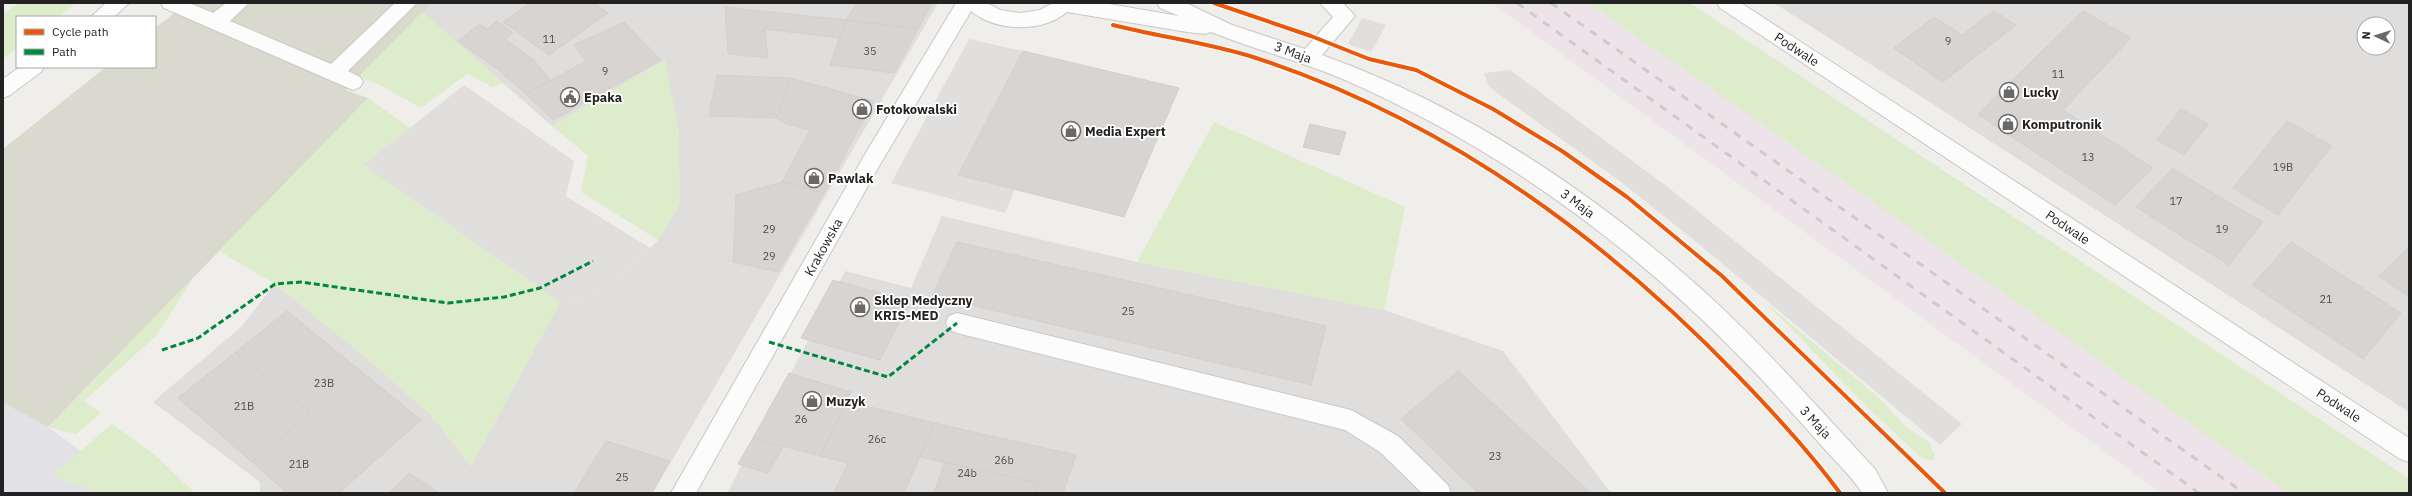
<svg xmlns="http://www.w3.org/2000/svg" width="2412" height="496" viewBox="0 0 2412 496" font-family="'IBM Plex Sans',sans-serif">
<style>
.residential{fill:#dfdedc;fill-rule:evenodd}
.industrial{fill:#ede4e9}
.construction{fill:#d9d9cd}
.grass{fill:#ddeccb}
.parking{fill:#e0dfde}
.plaza{fill:#e2e1e5}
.building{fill:#d7d4d2;stroke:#d3d0cc}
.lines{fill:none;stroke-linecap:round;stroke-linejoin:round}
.minor-casing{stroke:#c9c8c7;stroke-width:2}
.minor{fill:#fdfcfc;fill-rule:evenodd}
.rail{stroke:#ccc;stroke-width:3;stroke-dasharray:8 8;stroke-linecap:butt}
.quiet{stroke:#00873e;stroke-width:3;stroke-dasharray:6 3;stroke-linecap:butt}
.cycleway-casing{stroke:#fff;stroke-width:6}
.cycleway{stroke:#e8590c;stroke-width:4}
.labels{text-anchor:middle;stroke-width:3.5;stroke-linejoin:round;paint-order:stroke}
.number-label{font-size:11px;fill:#4f4e4e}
.street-label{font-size:13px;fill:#222;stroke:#fff}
.poi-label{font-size:13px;font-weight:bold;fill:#222;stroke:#fff;text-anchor:start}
</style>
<rect width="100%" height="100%" fill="#f0eeeb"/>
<path class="residential" d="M432 3H938L653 493H260V482L153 402 241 327 275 284 363 355 430 414 471 466 560 302 589 303 620 279 658 240 680 203 665 60 552 126 422 12Z
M1774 3H2409V412L1925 99ZM2364 24H2388V48H2364Z
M942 216 1137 262 1384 310 1503 351 1611 493H727L845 271 911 288Z"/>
<path class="industrial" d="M1492 3H1690L2405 476 2409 479V493H2161Z"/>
<path class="construction" d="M187 3H432L346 90 368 98 48 427 3 403V149L106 67H155V28Z"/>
<path class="grass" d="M19 3H76L58 17H17V49L3 59V14Z
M1589 3H1690L2405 476 2409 479V493H2289Z
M422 12 503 82 493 87 467 74 421 108 380 85 358 77Z
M665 60 679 132 680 203 658 240 581 192 588 156 552 126Z
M368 98 410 128 363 165 560 302 471 466 430 414 363 355 275 284 219 251Z
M1214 122 1405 207 1384 310 1137 262Z
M193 278 157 335 84 401 101 413 76 434 48 427Z
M1766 303 1879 398 1906 427 1930 443 1935 457 1934 460 1923 459 1868 408Z
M112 424 156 456 195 493H102L51 476Z"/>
<path class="parking" d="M1362 18 1386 25 1371 52 1348 44Z
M969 39 1023 51 958 174 1015 189 1005 213 891 183Z
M1510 70 1669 188 1962 424 1940 445 1694 240 1621 182 1489 87 1484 73Z
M464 85 574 161 566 196 650 248 620 279 589 303 560 302 363 165Z
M953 332 1300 418 1297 434 947 346Z
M1342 337 1448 364 1395 418 1332 392Z
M2409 359V406L2384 389Z"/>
<path class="plaza" d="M3 403 48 427 81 451 51 476 102 493H3Z"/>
<path class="building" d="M530 3H594L608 13 549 55 503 22Z
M857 3H932L918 29 846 20Z
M725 7 846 20 840 38 765 29 768 58 728 54Z
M1994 11 2016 25 1943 82 1894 48 1934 17 1962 35Z
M2083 11 2131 38 2063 110 2024 145 1978 114Z
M846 20 918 29 894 73 830 65Z
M497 21 513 33 505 39 534 60 550 80 526 94 497 69 458 41 480 24 487 29Z
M624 22 661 60 553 120 526 94 586 61 574 45Z
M1023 51 1179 88 1124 217 958 175Z
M717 75 790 78 777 118 709 116Z
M790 78 874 101 824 193 782 182 810 130 786 124 777 118Z
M2181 109 2208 124 2184 155 2157 140Z
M2063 110 2153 168 2115 205 2024 145Z
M2287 121 2332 146 2278 215 2233 188Z
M1310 124 1346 132 1339 155 1303 147Z
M2173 168 2216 195 2180 235 2136 207Z
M782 182 824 193 778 272 733 262 736 195Z
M2216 195 2263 222 2229 265 2180 235Z
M957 242 1326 326 1311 385 932 296Z
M2291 242 2401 313 2363 359 2252 285Z
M2409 247V297L2379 276Z
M833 280 910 301 880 360 801 338Z
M287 311 421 420 339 493H287L252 462 310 413 236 352Z
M236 352 310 413 252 462 178 398Z
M1458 371 1591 493H1478L1401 419Z
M789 373 851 392 820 456 753 438Z
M846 401 934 423 904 493H834L848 463 820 456Z
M934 423 1076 455 1063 493H1035L1039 483 920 457Z
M753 438 783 447 768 473 738 464Z
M606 441 670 461 651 493H574Z
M945 462 1039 483 1035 493H934Z
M409 473 439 493H389Z"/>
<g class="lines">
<defs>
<path id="minor" d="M106 3H129L114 17H91Z
M161 3H189L213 13 226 3H249L230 21 331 64 395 3H417L348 71 360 77 363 82 360 87 353 90 164 8Z
M956 3H987L1000 10 1020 13 1040 10 1053 3H1103L1179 16 1160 8 1157 3H1186L1232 25 1305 49 1333 17 1320 3H1343L1355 16 1322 55C1465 106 1595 193 1707 294 1767 349 1820 410 1875 469L1888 493H1862C1853 478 1840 466 1828 453 1807 429 1786 406 1765 383 1645 255 1507 151 1345 80 1302 61 1255 50 1211 32L1205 34 1187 32 1067 12C1042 33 996 32 971 11L878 168 696 493H671L864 156Z
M1717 3H1741L2409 438V462L2400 459 1720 8Z
M20 67H44L41 72 10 95 3 98V79Z
M957 313 1351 410 1398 436 1448 485 1451 493H1422L1380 452 1345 430 957 333 949 330 946 323 949 316Z"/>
</defs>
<use href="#minor" class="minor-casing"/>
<use href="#minor" class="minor"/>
<path class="rail" d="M1517 3 2199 493
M1551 3 2244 493"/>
<path class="quiet" d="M769 342 888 377 957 323
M162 350 198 338 275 284 301 282 448 303 504 297 540 288 593 261"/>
<defs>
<path id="cycleway" d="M1214 3 1311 36 1369 59 1416 70 1493 109 1562 151 1627 197 1722 276 1945 493
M1113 25C1160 37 1210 43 1256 58 1442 119 1603 236 1738 376 1774 413 1809 451 1840 493"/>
</defs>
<use href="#cycleway" class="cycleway-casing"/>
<use href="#cycleway" class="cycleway"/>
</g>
<defs>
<symbol id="shop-ring" viewBox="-11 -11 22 22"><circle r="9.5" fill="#fff" stroke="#6a6968" stroke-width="1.5"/><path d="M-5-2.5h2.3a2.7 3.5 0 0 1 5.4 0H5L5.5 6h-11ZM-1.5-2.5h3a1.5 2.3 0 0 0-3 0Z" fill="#6a6968"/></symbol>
<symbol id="civic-ring" viewBox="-11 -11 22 22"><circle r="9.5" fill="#fff" stroke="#6a6968" stroke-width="1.5"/><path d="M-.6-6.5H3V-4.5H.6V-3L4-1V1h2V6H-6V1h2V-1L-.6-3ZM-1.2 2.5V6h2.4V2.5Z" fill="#6a6968"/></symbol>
</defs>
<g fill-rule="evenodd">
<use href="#shop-ring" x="1998" y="81" width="22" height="22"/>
<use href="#civic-ring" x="559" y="86" width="22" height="22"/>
<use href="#shop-ring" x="851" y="98" width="22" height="22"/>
<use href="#shop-ring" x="1997" y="113" width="22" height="22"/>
<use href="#shop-ring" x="1060" y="120" width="22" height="22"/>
<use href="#shop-ring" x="803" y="167" width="22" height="22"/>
<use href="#shop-ring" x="849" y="296" width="22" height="22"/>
<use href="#shop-ring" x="801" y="390" width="22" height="22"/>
</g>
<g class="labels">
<g class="number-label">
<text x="549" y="43">11</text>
<text x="1948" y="45">9</text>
<text x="870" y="55">35</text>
<text x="605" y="75">9</text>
<text x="2058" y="78">11</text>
<text x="2088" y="161">13</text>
<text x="2283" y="171">19B</text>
<text x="2176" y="205">17</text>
<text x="769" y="233">29</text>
<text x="2222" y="233">19</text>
<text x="769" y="260">29</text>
<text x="2326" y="303">21</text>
<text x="1128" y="315">25</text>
<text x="324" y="387">23B</text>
<text x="244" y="410">21B</text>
<text x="801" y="423">26</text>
<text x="877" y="443">26c</text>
<text x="1495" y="460">23</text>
<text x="1004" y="464">26b</text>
<text x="299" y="468">21B</text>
<text x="967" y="477">24b</text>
<text x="622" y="481">25</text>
</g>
<g class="street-label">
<text transform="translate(1797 49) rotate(33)" y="5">Podwale</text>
<text transform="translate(1293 52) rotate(20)" y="5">3 Maja</text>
<text transform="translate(1578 203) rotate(37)" y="5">3 Maja</text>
<text transform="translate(2068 227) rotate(34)" y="5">Podwale</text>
<text transform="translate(823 247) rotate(-61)" y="5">Krakowska</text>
<text transform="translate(2339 405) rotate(33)" y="5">Podwale</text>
<text transform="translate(1816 422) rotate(47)" y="5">3 Maja</text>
</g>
<g class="poi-label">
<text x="2023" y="97">Lucky</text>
<text x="584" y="102">Epaka</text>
<text x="876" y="114">Fotokowalski</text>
<text x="2022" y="129">Komputronik</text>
<text x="1085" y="136">Media Expert</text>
<text x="828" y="183">Pawlak</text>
<text x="874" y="305">Sklep Medyczny<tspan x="874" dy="15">KRIS-MED</tspan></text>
<text x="826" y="406">Muzyk</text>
</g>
</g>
<rect width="2412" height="496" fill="none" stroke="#222222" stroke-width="8"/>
<rect x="16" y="16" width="140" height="52" fill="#ffffff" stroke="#a7a7a7"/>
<rect x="24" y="29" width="20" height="6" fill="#e8590c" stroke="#a7a7a7"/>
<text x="52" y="36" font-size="12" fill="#222222">Cycle path</text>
<rect x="24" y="49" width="20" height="6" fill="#00873e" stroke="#a7a7a7"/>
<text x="52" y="56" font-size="12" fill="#222222">Path</text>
<g transform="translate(2376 36) rotate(274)"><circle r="19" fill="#ffffff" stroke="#a7a7a7"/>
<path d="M0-3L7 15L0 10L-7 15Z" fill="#6a6968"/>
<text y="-6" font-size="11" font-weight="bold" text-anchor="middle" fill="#222222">N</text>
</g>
</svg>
